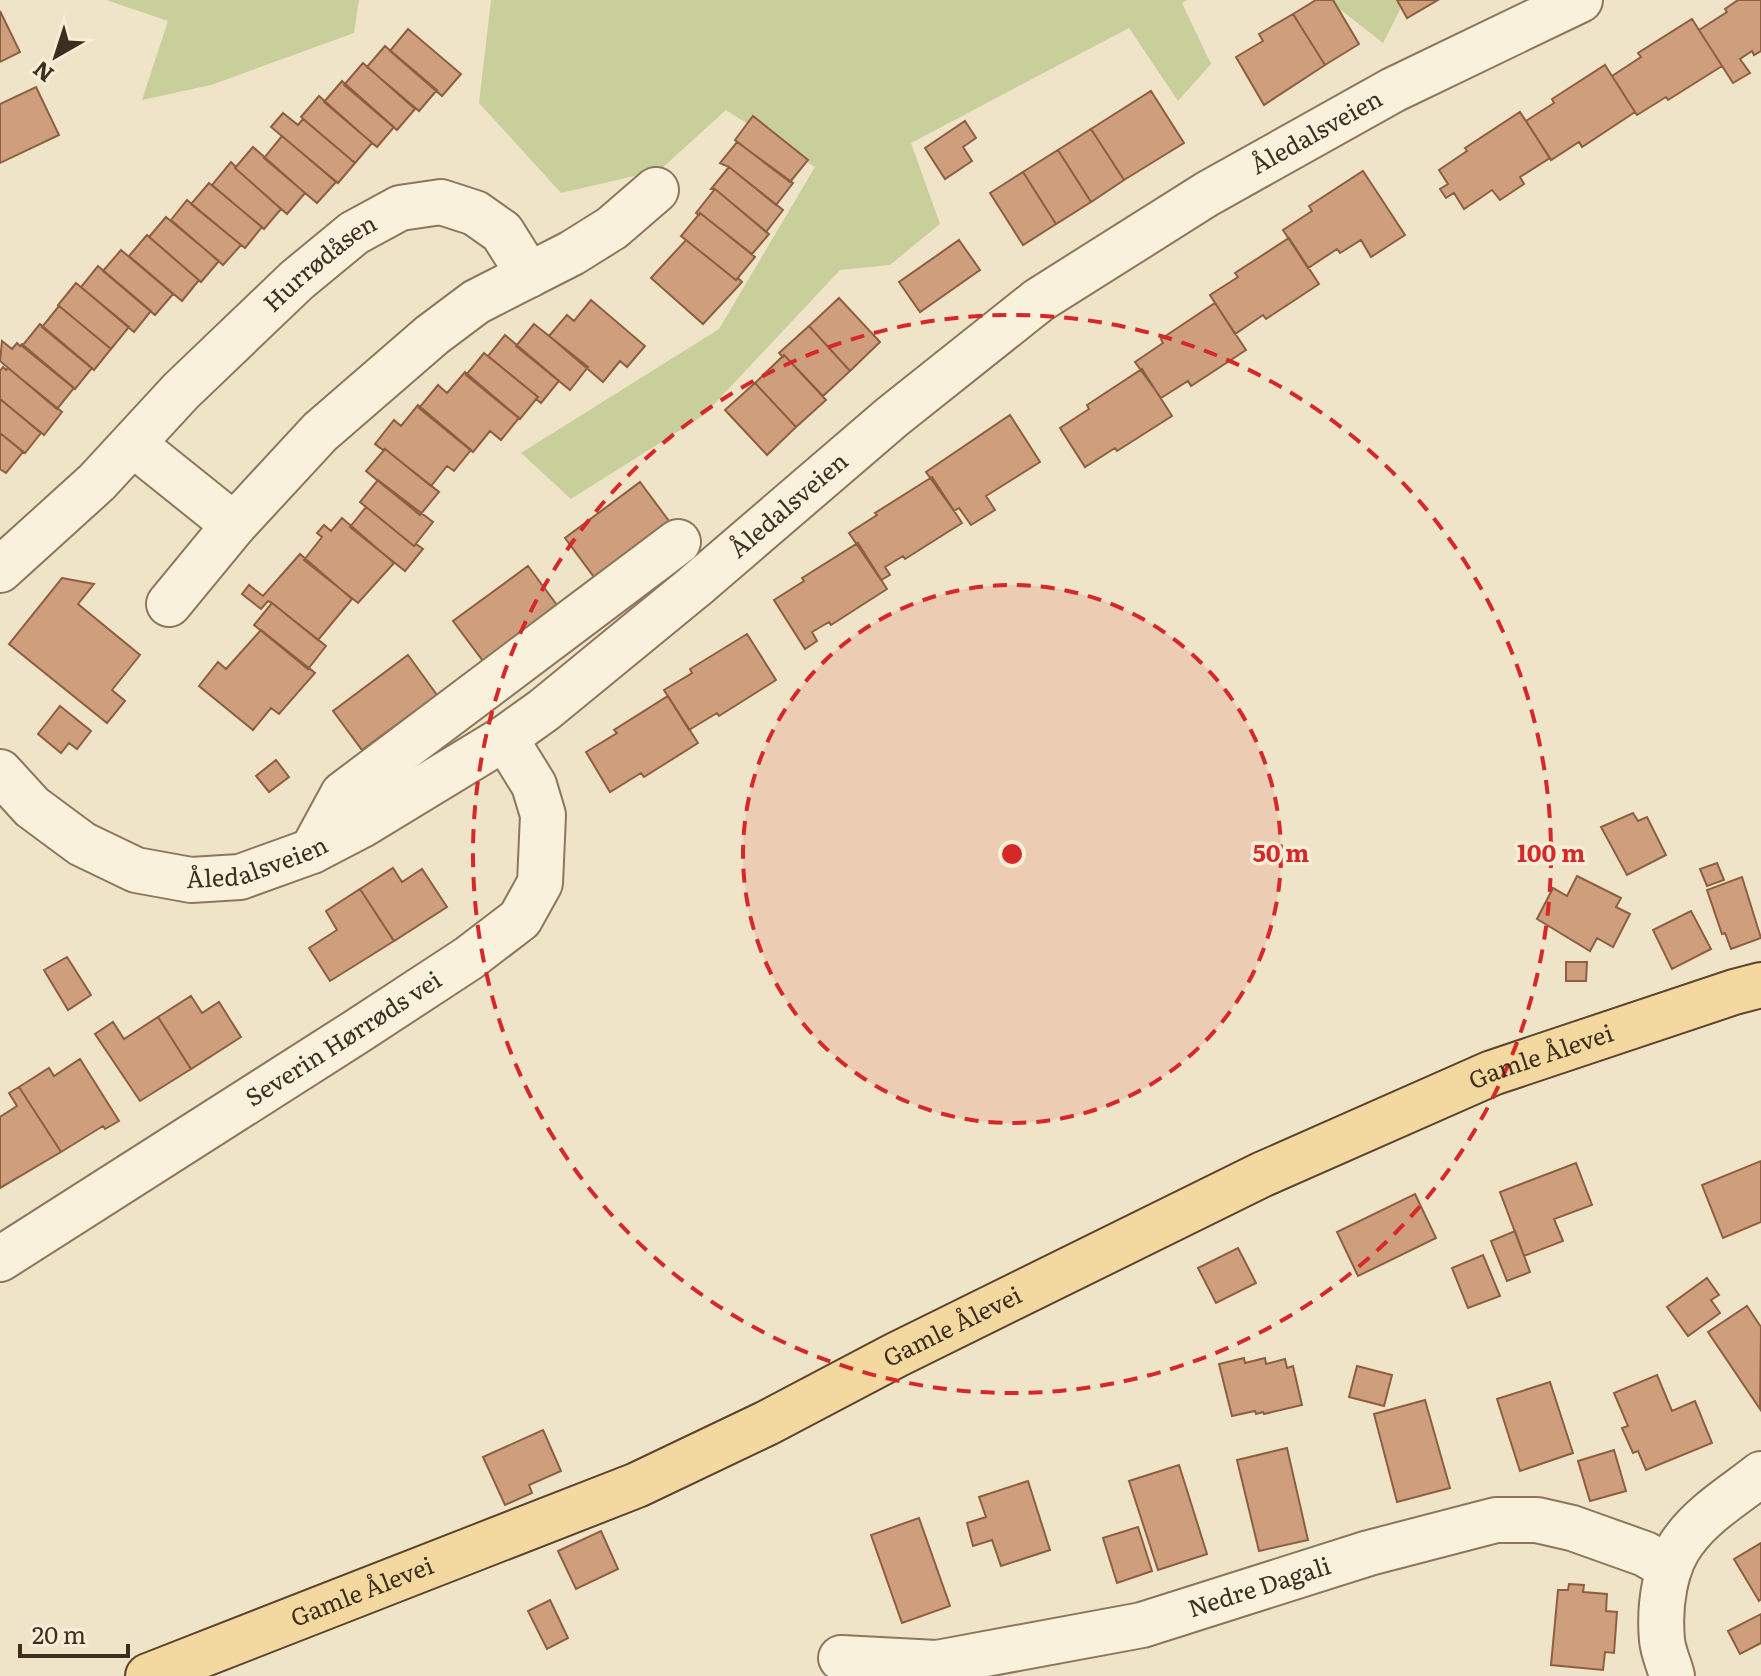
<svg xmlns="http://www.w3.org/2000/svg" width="1761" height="1676" viewBox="0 0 1761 1676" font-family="Literata,serif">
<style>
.green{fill:#c9cf9b}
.building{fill:#cf9f7d;stroke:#8d5f41;stroke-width:2}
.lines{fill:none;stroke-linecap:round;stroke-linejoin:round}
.minor-casing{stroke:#8d765c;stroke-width:48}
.major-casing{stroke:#5b4430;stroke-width:48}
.minor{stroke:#faf1dc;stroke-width:44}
.major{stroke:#f3d9a0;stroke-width:44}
.ring{fill:none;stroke:#d62828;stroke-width:4;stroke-dasharray:14 10}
.labels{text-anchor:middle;stroke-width:7;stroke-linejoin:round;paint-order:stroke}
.street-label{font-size:24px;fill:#3d2e20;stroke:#f7eed8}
.centre{fill:#d62828;stroke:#f7eed8;stroke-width:4}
.ring-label{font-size:24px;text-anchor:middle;font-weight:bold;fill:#d62828;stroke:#f7eed8;stroke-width:7;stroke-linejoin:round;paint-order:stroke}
</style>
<rect width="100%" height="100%" fill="#f0e4c8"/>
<path class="green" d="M106 0H359L354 33 211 85 142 100 168 21Z
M491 0H1187L1182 3 1211 64 1178 101 1129 28 911 143 940 224 890 265 840 270 704 415 571 499 521 453 719 329 815 167 726 110 660 170 561 193 479 103Z
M1328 0H1405L1383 43Z"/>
<path class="building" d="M1316 0H1333L1359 44 1325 65 1293 14Z
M1397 0H1438L1407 18Z
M1738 0H1761V51L1754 55 1752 51 1740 59 1750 73 1733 83 1699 30 1727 12 1725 9Z
M0 11 20 52 0 62Z
M1293 14 1325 65 1264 105 1236 57 1263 41 1259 34Z
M1692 19 1722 66 1668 100 1666 97 1637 115 1612 76 1641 57 1638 53Z
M408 29 461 74 442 96 390 51Z
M385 46 437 90 419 111 367 67Z
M363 63 415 109 397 130 344 85Z
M1605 65 1635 112 1582 147 1579 142 1551 160 1526 121 1554 103 1552 99Z
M342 81 394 127 377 147 324 102Z
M36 87 59 135 0 163V104Z
M1151 91 1184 143 1124 180 1091 129Z
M319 96 372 143 355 163 301 117Z
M1520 112 1550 158 1520 177 1524 184 1500 200 1492 190 1464 209 1454 193 1446 198 1440 189 1448 184 1439 170 1467 151 1465 148Z
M283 113 298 125 303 119 355 163 338 183 271 127Z
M753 116 808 160 790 182 735 140Z
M965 121 976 138 963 147 972 161 945 179 925 148Z
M1091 129 1124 180 1091 202 1058 150Z
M282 136 336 182 317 203 264 158Z
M737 142 793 183 776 205 729 167 720 163Z
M253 147 305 193 287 214 235 168Z
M1058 150 1091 202 1056 224 1023 172Z
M231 162 236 167 235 168 281 209 264 229 212 185Z
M729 167 783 210 766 232 715 189H711Z
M1363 171 1405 235 1371 257 1361 240 1340 253 1337 249 1308 268 1283 230 1312 211 1309 206Z
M1023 172 1056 224 1023 245 990 193Z
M209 183 262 227 245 248 191 204Z
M715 189 769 234 752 254 700 213 699 215 696 213Z
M187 200 241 245 223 265 171 220Z
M700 213 755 257 736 280 681 236Z
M166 217 219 261 201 282 149 237Z
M147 235 199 280 182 301 129 256Z
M1289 238 1319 284 1266 319 1263 315 1235 334 1210 295 1238 277 1235 273Z
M686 240 736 280 738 278 742 282 703 324 651 278Z
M959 240 980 270 920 312 899 282Z
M121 250 173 294 155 315 103 271Z
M98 266 151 311 134 332 81 287Z
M76 283 129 327 111 349 58 305Z
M839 298 880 342 850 371 809 326Z
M591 300 645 346 627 367 620 361 603 382 549 336 567 315 574 321Z
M1215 303 1246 350 1191 386 1188 381 1161 398 1135 362 1163 343 1161 339Z
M59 306 111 349 94 370 42 327Z
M40 324 92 368 75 389 22 346Z
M534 324 588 367 570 390 516 346Z
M809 326 850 371 823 396 784 355 783 357 779 353Z
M505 335 559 381 541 403 536 399 538 397 488 356Z
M2 341 12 349 17 343 20 346 22 344 74 388 57 409 0 361Z
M484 353 538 397 520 419 466 375Z
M784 355 826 400 796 427 755 383Z
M3 367 6 370 8 368 62 412 44 435 0 399V371Z
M1142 369 1172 416 1117 451 1115 448 1085 467 1060 428 1089 409 1087 405Z
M465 372 519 418 501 440 490 431 473 452 419 408 438 385 447 393Z
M755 383 796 427 767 455 725 410Z
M0 399 41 433 25 453 0 433Z
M418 405 471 450 454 471 447 466 431 486 385 449 383 450 375 444 394 420 401 426Z
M1010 415 1040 462 986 496 995 510 971 525 959 508 954 511 926 472Z
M0 433 23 452 6 473 0 469Z
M385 449 439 492 420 515 366 471Z
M932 477 962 523 905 559 903 556 885 567 890 575 881 580 849 533 877 515 875 513Z
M378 480 433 522 414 546 360 502Z
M640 482 669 521 594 577 565 538Z
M366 507 414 546 416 544 423 549 405 571 350 527Z
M342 518 394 563 358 603 304 560 322 537 317 533 324 525 331 531Z
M858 543 887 589 831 625 829 622 812 632 817 641 805 649 774 600 804 581 802 578Z
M300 554 352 599 318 640 272 603 268 601 261 609 242 594 249 585 263 596Z
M528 566 557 605 483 661 453 621Z
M62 578 94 584 78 604 140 655 112 690 125 701 107 723 9 644Z
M272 603 326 646 308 669 254 625Z
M261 630 315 673 279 714 271 708 253 730 199 686 218 662 226 669Z
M747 634 776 680 719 716 717 713 689 730 664 690 692 673 690 669Z
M408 655 437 695 362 750 333 711Z
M668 696 698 743 644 777 641 773 610 792 586 752 617 733 614 730Z
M60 706 91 731 77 749 69 743 61 753 38 734Z
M276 760 289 777 269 792 256 776Z
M1633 813 1638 821 1647 817 1666 855 1627 875 1601 827Z
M1717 863 1724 880 1707 886 1700 869Z
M393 868 402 882 422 869 447 907 394 941 360 889Z
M1577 876 1621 898 1616 907 1630 914 1613 947 1597 938 1590 951 1537 919 1553 888 1567 896Z
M1742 877 1761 938 1731 949 1725 933 1722 934 1707 890Z
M360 889 394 941 330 981 309 948 337 930 326 911Z
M1691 911 1711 949 1672 969 1653 930Z
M67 957 91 995 68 1010 44 970Z
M1566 962H1587L1586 981H1566Z
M191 996 202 1013 219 1002 241 1037 191 1069 158 1017Z
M158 1017 191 1069 140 1101 95 1034 113 1022 124 1039Z
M80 1059 119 1121 105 1129 103 1126 61 1152 19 1087 49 1068 54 1076Z
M19 1087 61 1152 0 1188V1117L17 1106 9 1093Z
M1761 1161V1222L1723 1238 1702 1185Z
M1576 1163 1592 1205 1554 1219 1563 1241 1524 1256 1500 1192Z
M1415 1194 1436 1238 1358 1276 1337 1232Z
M1515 1231 1530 1272 1507 1281 1491 1241Z
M1238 1248 1256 1283 1216 1303 1198 1268Z
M1483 1255 1500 1296 1468 1308 1452 1268Z
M1707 1278 1719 1295 1711 1300 1720 1313 1688 1336 1667 1307Z
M1747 1306 1761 1327 1760 1409 1708 1332Z
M1244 1358 1245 1363 1265 1358 1266 1364 1285 1359 1287 1368 1293 1366 1302 1405 1264 1414 1263 1412 1256 1414 1255 1411 1232 1416 1219 1364Z
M1357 1366 1392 1375 1384 1406 1349 1397Z
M1657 1375 1672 1411 1695 1401 1712 1443 1646 1470 1638 1451 1633 1453 1622 1428 1628 1426 1614 1393Z
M1550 1382 1573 1453 1520 1471 1497 1399Z
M1425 1400 1450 1488 1397 1502 1374 1414Z
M543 1430 561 1471 529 1485 532 1493 505 1505 483 1457Z
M1287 1448 1308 1540 1259 1551 1237 1460Z
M1614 1450 1626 1491 1590 1501 1578 1461Z
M1179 1465 1207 1554 1158 1570 1129 1481Z
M1028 1481 1050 1550 1001 1566 992 1540 973 1546 967 1523 986 1517 979 1497Z
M919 1518 950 1606 902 1623 871 1535Z
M1138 1527 1152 1571 1117 1583 1103 1538Z
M601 1531 618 1569 576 1589 558 1551Z
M1761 1543V1599L1759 1601 1734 1559Z
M1569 1584 1584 1585 1583 1592 1607 1594 1606 1611 1617 1612 1614 1653 1605 1652 1603 1670 1551 1665 1558 1590H1568Z
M550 1600 568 1638 547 1649 528 1611Z
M1761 1614V1643L1740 1654 1728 1631Z"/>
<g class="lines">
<defs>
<g id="minor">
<path d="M133 444 234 525"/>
<path id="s1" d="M0 570 97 482 181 391 297 280 354 233 400 208 441 202 475 213 502 232 529 275"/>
<path d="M169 604 234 525 320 432 432 335 476 302 572 253 612 228 656 190"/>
<path id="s2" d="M0 772 32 807 82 844 136 870 191 880 240 877 312 851 362 825 505 738 544 710 694 587 892 417 1039 300 1207 194 1393 90 1580 0"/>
<path d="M312 851 343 794 678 542"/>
<path id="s3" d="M0 1259 356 1032 469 958 520 919 540 883 543 815 534 785 505 738"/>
<path id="s4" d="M841 1658 937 1663 1142 1625 1369 1553 1496 1520H1537L1572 1528 1645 1554 1669 1568"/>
<path d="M1672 1676C1669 1664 1663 1652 1662 1640 1659 1607 1664 1565 1685 1539 1704 1513 1736 1494 1761 1474"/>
</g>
<g id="major">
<path id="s5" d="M148 1676 637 1485 767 1423 896 1355 1261 1175 1492 1073 1734 992 1761 985"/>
</g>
</defs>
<use href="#minor" class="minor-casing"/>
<use href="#major" class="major-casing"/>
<use href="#minor" class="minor"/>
<use href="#major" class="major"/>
</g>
<circle cx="1012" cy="854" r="269" fill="#d62828" fill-opacity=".12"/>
<g class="ring">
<circle cx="1012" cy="854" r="269"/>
<circle cx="1012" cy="854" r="539"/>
</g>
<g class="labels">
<g class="street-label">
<text dy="8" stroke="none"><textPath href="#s2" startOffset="1590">Åledalsveien</textPath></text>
<text dy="8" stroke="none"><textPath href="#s1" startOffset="444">Hurrødåsen</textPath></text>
<text dy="8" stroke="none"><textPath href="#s2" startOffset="942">Åledalsveien</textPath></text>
<text dy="8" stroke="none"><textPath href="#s2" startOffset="294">Åledalsveien</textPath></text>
<text dy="8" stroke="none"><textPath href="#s3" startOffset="408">Severin Hørrøds vei</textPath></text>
<text dy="8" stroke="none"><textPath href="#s5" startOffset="1526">Gamle Ålevei</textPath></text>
<text dy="8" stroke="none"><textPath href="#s5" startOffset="878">Gamle Ålevei</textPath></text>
<text dy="8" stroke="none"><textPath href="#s4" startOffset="428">Nedre Dagali</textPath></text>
<text dy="8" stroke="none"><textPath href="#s5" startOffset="230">Gamle Ålevei</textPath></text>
</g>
</g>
<circle cx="1012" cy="854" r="12" class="centre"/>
<g class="ring-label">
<text x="1281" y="862">50 m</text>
<text x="1551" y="862">100 m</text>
</g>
<g transform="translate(56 56) rotate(219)" stroke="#f7eed8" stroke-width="6" paint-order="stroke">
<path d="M0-6L14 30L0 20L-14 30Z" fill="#3d2e20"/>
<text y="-12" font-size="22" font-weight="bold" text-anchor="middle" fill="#3d2e20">N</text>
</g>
<path d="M20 1644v12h108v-12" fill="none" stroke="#3d2e20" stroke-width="4"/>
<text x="32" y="1644" font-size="24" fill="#3d2e20" stroke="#f7eed8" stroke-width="6" paint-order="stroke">20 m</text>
</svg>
